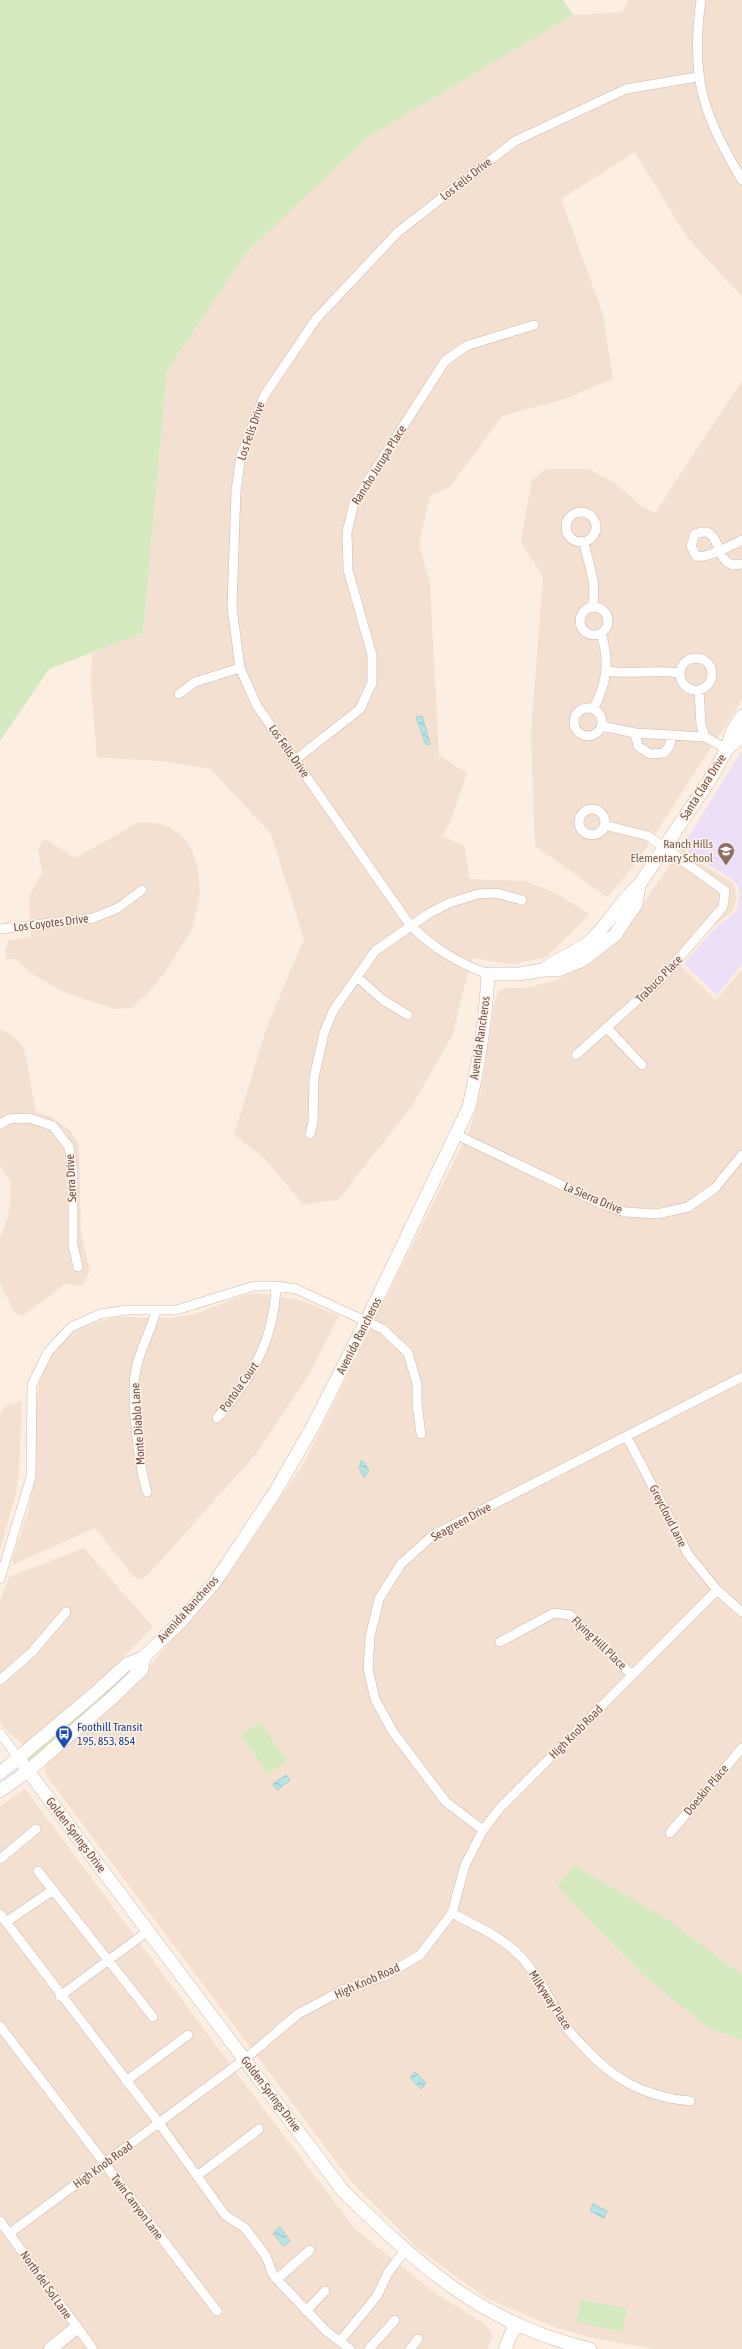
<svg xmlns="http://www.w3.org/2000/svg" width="742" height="2349" viewBox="0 0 742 2349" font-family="'Asap Condensed',sans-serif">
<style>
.residential{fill:#f3e0d0}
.education{fill:#ecdff8}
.grass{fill:#d5e9c1}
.water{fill:url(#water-waves);stroke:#9dd3d6}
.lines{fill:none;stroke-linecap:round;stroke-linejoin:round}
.street-casing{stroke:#cfb8ac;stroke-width:10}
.secondary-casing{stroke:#d2b7a9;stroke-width:14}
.street{stroke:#fff;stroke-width:9}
.secondary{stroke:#fff;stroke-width:13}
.labels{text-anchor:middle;stroke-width:3;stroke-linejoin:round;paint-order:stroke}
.street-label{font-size:12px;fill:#735349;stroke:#fff3e8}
.education-label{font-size:12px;fill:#785e54;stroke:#fff3e8;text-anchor:end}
.transit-label{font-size:12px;fill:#164399;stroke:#fff3e8;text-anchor:start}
</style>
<defs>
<pattern id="water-waves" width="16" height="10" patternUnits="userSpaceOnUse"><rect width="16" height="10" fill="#b7e3e5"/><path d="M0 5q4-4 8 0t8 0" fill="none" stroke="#99bbbc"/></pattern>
</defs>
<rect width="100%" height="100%" fill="#fcefe2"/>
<path class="residential" d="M629 0H742V297L686 236 635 152 561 199 603 314 613 379 561 400 502 416 450 487 430 496 419 543 430 584 439 755 467 773 450 823 442 836 465 846 469 879 526 881 555 893 590 914 546 957 513 964 472 958 452 1036 412 1106 338 1200 303 1204 264 1158 234 1135 266 1029 304 939 271 834 211 769 171 762 97 757 91 686 92 653 143 633 167 371 245 253 367 138 573 15 622 12Z
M742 381V700L637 862 607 897 535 846 531 734 543 576 521 542 532 479 546 469H589L616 484 640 505 655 513Z
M139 822 157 823 171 828 183 837 192 850 198 868 200 895 192 929 164 974 148 993 132 1008 115 1009 66 993 35 976 15 959H6L5 950 9 940 31 938 29 896 42 872 38 849 44 838 75 858Z
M684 844 687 856 730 881 734 886 737 898 732 912 711 928 680 965 716 1000 742 969V2349H655L593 2338 557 2328 486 2298 417 2248 350 2180 47 1777 44 1769 47 1762 148 1668 231 1571 304 1463 470 1129 481 1090 494 1005 498 992 502 989 530 987 557 980 596 959 618 940Z
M0 1029 10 1034 24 1047 36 1112 50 1116 70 1130 79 1145 81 1233 90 1272 82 1286 66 1284 22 1316 14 1312 0 1283V1238L9 1213 11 1196 10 1181 0 1165Z
M258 1293 302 1301 339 1316 311 1371 255 1455 148 1575 140 1579 134 1577 95 1528 14 1564 12 1560 27 1515 36 1473V1407L39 1382 46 1364 55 1349 65 1338 81 1328 100 1321 117 1317 169 1318 195 1314 244 1295Z
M22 1401 19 1469 16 1494 0 1549V1413L6 1405Z
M84 1548 153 1627 97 1685 30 1742 23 1744 8 1733 0 1721V1601L9 1577Z
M25 1789 247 2087 355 2229 435 2293 485 2324 493 2336 487 2349H0V1806Z"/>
<path class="education" d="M742 751V964L717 995 684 964 712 931 736 912 740 895 737 885 731 878 689 854 685 842Z"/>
<path class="grass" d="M0 0H563L573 15 367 138 245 254 167 371 143 633 49 669 0 741Z
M135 1663 109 1695 28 1769 22 1759Z
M260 1722 287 1761 268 1774 241 1735Z
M575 1866 670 1921 742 1975V2040L708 2028 644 1976 557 1886Z
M581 2299 627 2309 622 2332 576 2322Z"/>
<path class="water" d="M422 716 430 744 426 745 416 717Z
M361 1461 364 1462 369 1471 364 1477 359 1468Z
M286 1775 290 1780 277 1790 273 1784Z
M415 2072 426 2083 421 2089 410 2078Z
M593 2204 607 2211 604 2218 590 2211Z
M280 2227 290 2241 283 2246 273 2233Z"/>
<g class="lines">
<defs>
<path id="street" d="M701 0C690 78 703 114 742 180
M566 527a15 15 0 1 1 30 0a15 15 0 1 1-30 0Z
M742 540C730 546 707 559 696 556L691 546 695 534C722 524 712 556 732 565L742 564
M584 542C588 565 598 583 592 607
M580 621a14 14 0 1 1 28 0a14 14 0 1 1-28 0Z
M680 674a16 16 0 1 1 32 0a16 16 0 1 1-32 0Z
M607 671C632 675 655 669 680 673
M699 690 701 725 705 737
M179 694 195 682 240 668
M574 722a14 14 0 1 1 28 0a14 14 0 1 1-28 0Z
M593 709C607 684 610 661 601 634
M602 726 635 733 705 737 727 749
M635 733 638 746 650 754 664 753 669 747 672 736
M295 760 360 709 372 683V655L348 570 347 532 354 503 445 361 466 346 534 325
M579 822a13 13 0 1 1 26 0a13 13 0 1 1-26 0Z
M0 929 93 918 118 908 142 890
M488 974C456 962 435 949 410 925L257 706 240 668 232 607 236 491 241 456 264 396 316 319 398 232 515 141 626 89 697 77
M357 977 383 1000 408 1015
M607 1028 642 1065
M576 1055 661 979 723 907 725 891 648 836 604 825
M0 1124 9 1119 29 1118 53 1126 69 1147 73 1170V1245L78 1267
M310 1134 313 1123 314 1078 324 1033 333 1011 375 951 428 914 449 903 478 894 496 893 522 900
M457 1135 599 1203 625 1212 657 1214 688 1207 715 1188 742 1155
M217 1418C252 1377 274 1341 276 1286
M627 1437 688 1554 717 1590 742 1612
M147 1492C139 1465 130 1396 136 1369 140 1349 151 1331 156 1311
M0 1579 31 1477 32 1385 48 1352 71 1327 100 1314 127 1310H176L254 1286H276L296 1289 383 1329 408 1353 417 1384V1404L421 1434
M500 1642 554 1613 570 1615 632 1675
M0 1680 32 1652 66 1612
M0 1733 19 1759
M483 1830 446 1802 393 1732 375 1699 368 1669 370 1637 379 1599 401 1564 433 1535 742 1377
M670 1833 742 1748
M0 1859 36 1829
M38 1871 153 2017
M452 1913C475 1926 503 1937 521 1957 540 1978 551 2002 565 2026 569 2032 576 2038 581 2044 612 2079 644 2097 690 2101
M0 1914 159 2123 225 2215 245 2228 266 2256 273 2275 326 2331 350 2349
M6 1922 53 1890
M60 1996 148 1931
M0 2026 217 2311
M126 2081 188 2035
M197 2176 259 2129
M0 2221 93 2349
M10 2233 245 2059 298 2014 345 1989 384 1976 420 1955 452 1913 465 1865 483 1830 500 1808 717 1590
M277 2279 310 2250
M306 2311 325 2291
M340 2341 377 2296 388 2273 404 2251
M369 2349 395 2320
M410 2349 418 2339"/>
<path id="secondary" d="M727 749 742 735
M543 970C558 958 576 953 590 941 609 924 620 901 639 885L709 781 727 749 732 732 742 716
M19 1759 343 2191C420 2266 482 2324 590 2349
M0 1773 93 1695 126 1665 144 1657 181 1621 215 1582 275 1492 312 1428 366 1322 469 1107C479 1063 486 1019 488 974H519L543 970H558L581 961 615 935 636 904 639 885
M0 1791 28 1771 113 1697 142 1669 144 1657
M50 2349 76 2328
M505 2349 515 2325"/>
</defs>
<use href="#street" class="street-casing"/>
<use href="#secondary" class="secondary-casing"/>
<use href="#street" class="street"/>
<use href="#secondary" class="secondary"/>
</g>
<defs>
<symbol id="school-pin" viewBox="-11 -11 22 30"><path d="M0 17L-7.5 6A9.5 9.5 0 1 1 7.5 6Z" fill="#8d6e63" stroke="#fff3e8"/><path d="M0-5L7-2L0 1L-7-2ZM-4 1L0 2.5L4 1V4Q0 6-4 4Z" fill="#fff"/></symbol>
<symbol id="bus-pin" viewBox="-11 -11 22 30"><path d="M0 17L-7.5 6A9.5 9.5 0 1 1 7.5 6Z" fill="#1a4fb4" stroke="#fff3e8"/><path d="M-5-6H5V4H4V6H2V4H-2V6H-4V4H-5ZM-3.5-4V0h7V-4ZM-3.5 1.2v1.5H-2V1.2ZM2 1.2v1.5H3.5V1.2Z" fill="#fff"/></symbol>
</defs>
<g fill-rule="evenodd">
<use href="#school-pin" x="716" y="841" width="20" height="27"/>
<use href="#bus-pin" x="54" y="1724" width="20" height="27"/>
</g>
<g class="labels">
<g class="street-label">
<text transform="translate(466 179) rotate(-38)" y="4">Los Felis Drive</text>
<text transform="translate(251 431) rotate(-71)" y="4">Los Felis Drive</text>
<text transform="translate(379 465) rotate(-58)" y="4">Rancho Jurupa Place</text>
<text transform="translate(289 751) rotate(55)" y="4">Los Felis Drive</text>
<text transform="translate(703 787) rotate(-58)" y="4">Santa Clara Drive</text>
<text transform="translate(51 923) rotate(-7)" y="4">Los Coyotes Drive</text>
<text transform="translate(659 979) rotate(-46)" y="4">Trabuco Place</text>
<text transform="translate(480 1038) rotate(-82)" y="4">Avenida Rancheros</text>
<text transform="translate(71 1178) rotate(-93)" y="4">Serra Drive</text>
<text transform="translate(593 1198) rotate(23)" y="4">La Sierra Drive</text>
<text transform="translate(359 1336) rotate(-63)" y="4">Avenida Rancheros</text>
<text transform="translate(239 1387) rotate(-55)" y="4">Portola Court</text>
<text transform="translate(138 1424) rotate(-94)" y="4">Monte Diablo Lane</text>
<text transform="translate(668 1516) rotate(63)" y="4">Greycloud Lane</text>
<text transform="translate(461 1522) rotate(-29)" y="4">Seagreen Drive</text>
<text transform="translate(188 1609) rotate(-48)" y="4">Avenida Rancheros</text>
<text transform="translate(599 1643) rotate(44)" y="4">Flying Hill Place</text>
<text transform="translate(576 1732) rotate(-45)" y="4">High Knob Road</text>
<text transform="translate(706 1790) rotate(-50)" y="4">Doeskin Place</text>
<text transform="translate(76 1835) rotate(53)" y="4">Golden Springs Drive</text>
<text transform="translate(367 1981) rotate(-24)" y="4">High Knob Road</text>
<text transform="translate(550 2000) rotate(57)" y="4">Milkyway Place</text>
<text transform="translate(271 2094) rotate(53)" y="4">Golden Springs Drive</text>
<text transform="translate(103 2165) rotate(-36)" y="4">High Knob Road</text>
<text transform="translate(137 2207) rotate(53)" y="4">Twin Canyon Lane</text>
<text transform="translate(46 2285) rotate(55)" y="4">North del Sol Lane</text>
</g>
<g class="education-label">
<text x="713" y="848">Ranch Hills<tspan x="713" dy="14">Elementary School</tspan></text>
</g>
<g class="transit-label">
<text x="77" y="1731">Foothill Transit<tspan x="77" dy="14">195, 853, 854</tspan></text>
</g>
</g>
</svg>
